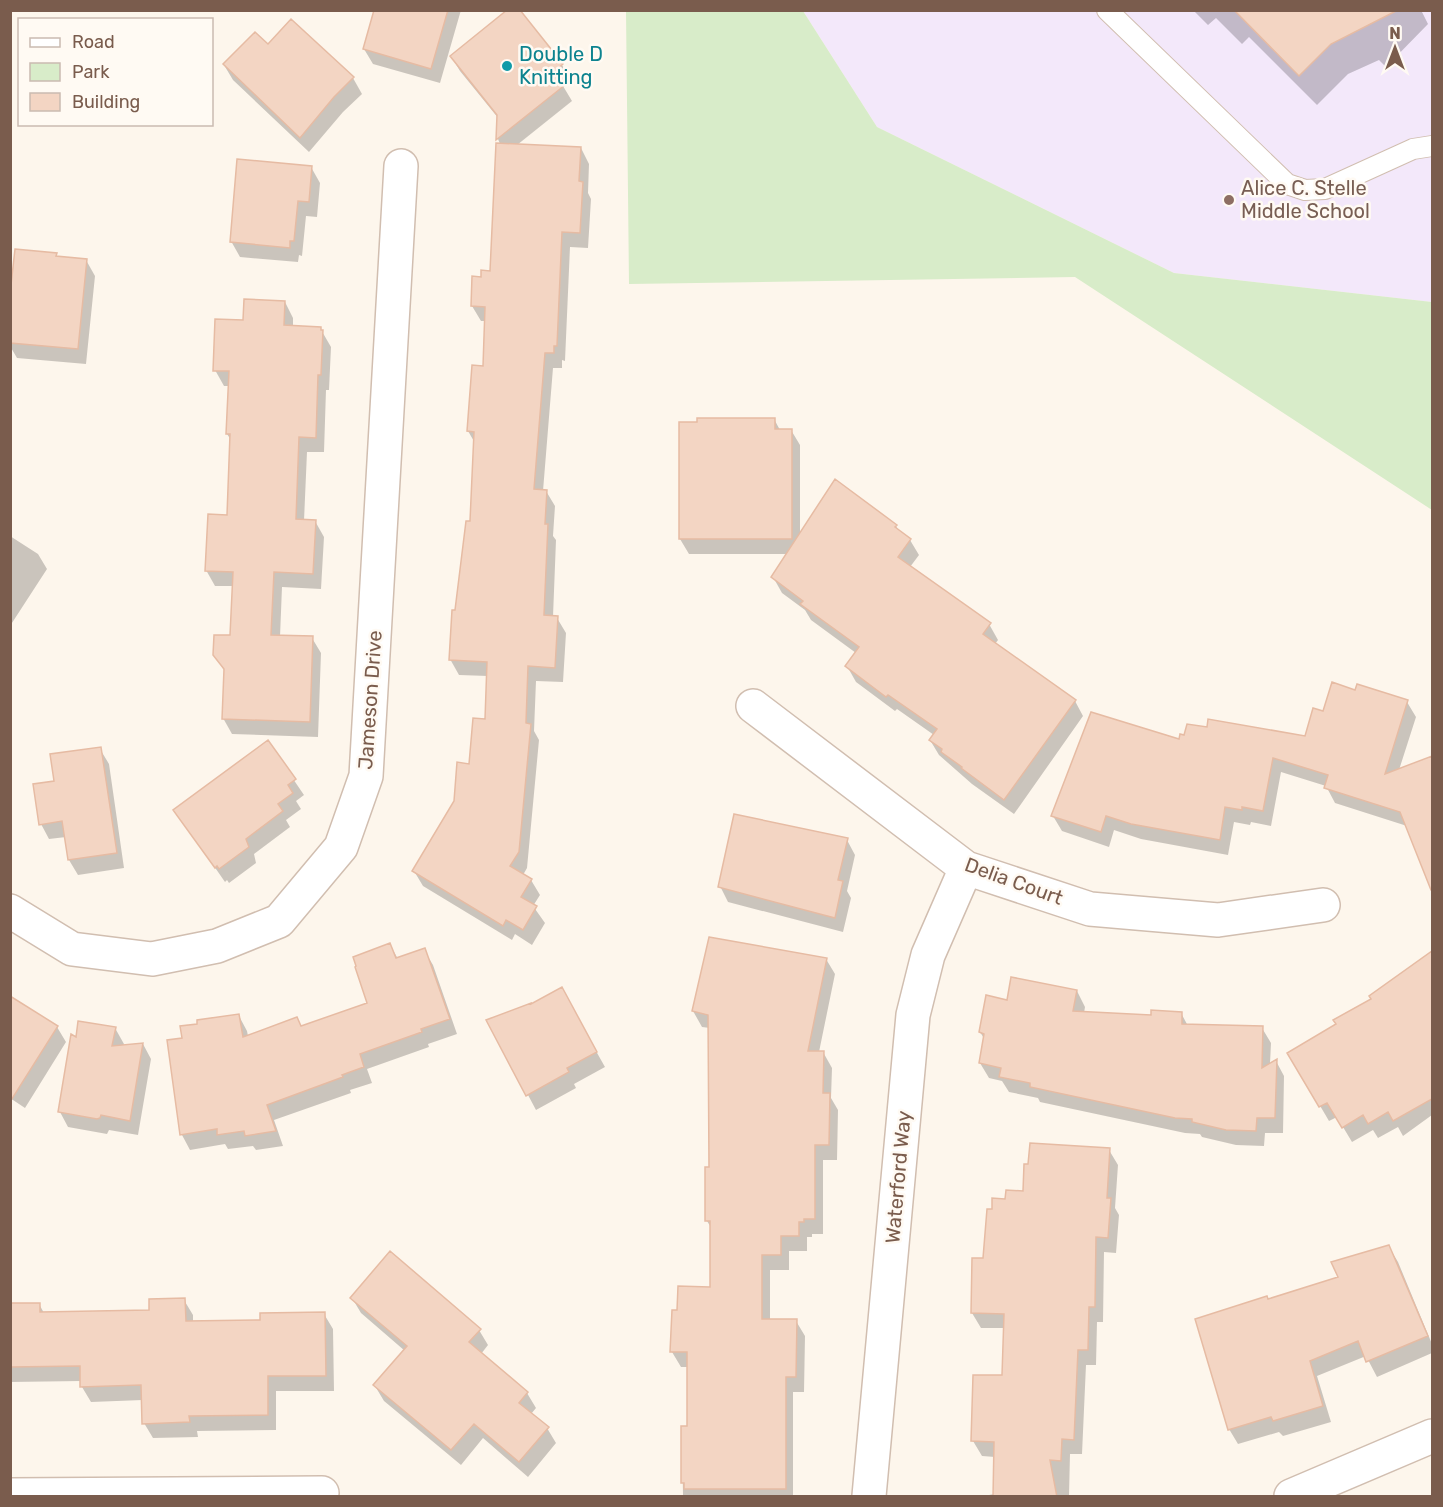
<svg xmlns="http://www.w3.org/2000/svg" width="1443" height="1507" viewBox="0 0 1443 1507" font-family="Rubik,sans-serif">
<style>
.education{fill:#f3e8fa}
.green{fill:#d8ecc9}
.shadow{fill:#0003}
.building{fill:#f3d5c3;stroke:#e6bba3;stroke-width:1.5}
.lines{fill:none;stroke-linecap:round;stroke-linejoin:round}
.lane-casing{stroke:#d1beb0;stroke-width:22}
.street-casing{stroke:#d1beb0;stroke-width:36}
.lane{stroke:#fff;stroke-width:20}
.street{stroke:#fff;stroke-width:33}
.culture-dot{fill:#0f9aa8;stroke:#fffaf3;stroke-width:2}
.education-dot{fill:#8d6e63;stroke:#fffaf3;stroke-width:2}
.labels{text-anchor:middle;stroke-width:5;stroke-linejoin:round;paint-order:stroke}
.culture-label{font-size:20px;fill:#0d838f;stroke:#fffaf3;text-anchor:start}
.education-label{font-size:20px;fill:#785e54;stroke:#fffaf3;text-anchor:start}
.street-label{font-size:20px;fill:#7a5c4d;stroke:#fffaf3}
</style>
<rect width="100%" height="100%" fill="#fdf6ec"/>
<path class="education" d="M803 11H1432V302L1174 273 877 127Z"/>
<path class="green" d="M626 11H803L877 127 1174 273 1432 302V510L1075 277 629 284Z"/>
<path class="shadow" d="M375 10H461L440 83 373 64 364 49Z
M1193 10H1421L1428 24 1386 67 1379 60 1348 74 1317 105 1249 37 1242 44 1216 18 1208 25Z
M292 21 353 78 362 94 343 112 309 152 233 80 224 65 268 46Z
M451 56 562 65 571 80 563 86 572 101 517 145 581 148 589 164 588 193 591 199 588 248 570 247 565 361 562 360V368H553L543 491H546L555 506 553 536 556 540 553 617 557 618 566 633 563 682 536 681 534 731 539 740 527 868 523 875 531 880 540 895 533 906 545 923 532 945 515 934 512 940 423 886 414 871 455 802 486 721 488 676 459 675 450 659 471 523 475 443 468 431 485 367 486 321H481L472 306 483 279 492 272 500 144 498 139 499 119 460 71Z
M311 167 320 183 317 217 306 216 302 256 299 255 298 262 240 257 231 241Z
M56 254 58 258 86 260 95 276 86 364 17 358 10 346V320Z
M285 302 293 318V327L320 328 331 347 329 390H326L324 452H307L304 521H315L324 537 321 589 282 587 280 637 312 638 321 653 318 737 232 734 223 718 225 672 215 655 231 637 234 586H215L206 570 229 517 231 440 227 434 230 386H224L215 370 245 322Z
M774 419 780 430H791L800 445V536L896 526 899 532 910 540 919 555 910 567 989 624 998 640 995 644 1075 701 1083 716 1014 814 972 784 939 755 930 740 934 735 897 709 895 711 856 682 847 666 856 653 811 620 805 610 782 593 773 577 788 554H689L680 539Z
M10 536 38 554 47 569 10 626Z
M1356 692 1407 702 1416 717 1399 770 1432 757V877L1430 878 1407 826 1335 803 1326 786 1281 772 1271 826 1251 822 1250 825 1234 822 1228 855 1141 839 1114 830 1109 847 1062 831 1053 816 1181 741 1306 738 1324 713Z
M268 742 304 795 296 801 301 809 286 820 290 827 254 854 256 863 229 883 227 880 225 882 175 810Z
M100 749 109 764 124 868 78 875 69 860 66 837 49 839 41 824 56 782Z
M847 840 855 855 847 891 851 898 843 932 728 902 720 886Z
M390 945 398 959 424 950 433 965 457 1034 428 1044 429 1047 367 1069 372 1083 350 1090 351 1093 274 1120 283 1146 256 1150 253 1146 228 1149 225 1144 190 1150 182 1135 183 1039 239 1016 247 1031 248 1036 302 1027 369 1004Z
M1432 953V1115L1403 1136 1398 1127 1378 1138 1373 1130 1352 1142 1337 1117 1329 1121 1289 1053 1338 1025 1373 1000 1371 996Z
M826 959 835 974 819 1052H823L832 1068 831 1098 838 1110 837 1160H823V1234H812V1237H807V1251H789V1270H770V1321H796L805 1336 804 1392H793V1496H683L682 1427H688V1367H681L672 1352 679 1312 712 1288V1229L707 1221 711 1169 710 1028 702 1027 693 1011Z
M561 989 605 1067 574 1084 576 1088 536 1110 528 1095 531 1006Z
M1077 991 1085 1007 1084 1013 1152 1017 1181 1013 1188 1026 1262 1028 1271 1043 1270 1064 1276 1061 1284 1076 1283 1133H1265L1264 1146 1236 1145 1202 1137 1200 1134 1185 1133 1040 1102 1038 1098 1009 1092 1002 1081 989 1078 980 1063 985 1040 980 1032 1008 1001Z
M57 1027 66 1042 25 1108 10 1098Z
M115 1028 124 1044 123 1047 143 1044 151 1059 138 1135 109 1130 107 1134 68 1127 60 1112 77 1040Z
M1109 1150 1118 1165 1115 1208 1119 1215 1116 1253 1104 1252 1103 1322H1097L1096 1365H1086L1082 1454H1070L1069 1496H984L994 1494 995 1457 982 1456 973 1441 975 1376 1004 1377 1005 1328H981L972 1313 993 1211 1007 1201Z
M1389 1247 1398 1262 1432 1344V1353L1377 1377 1366 1356 1317 1376 1331 1422 1283 1436 1279 1432 1238 1444 1229 1429 1268 1301 1340 1278Z
M352 1298 479 1330 488 1345 481 1354 527 1393 536 1408 531 1414 547 1428 556 1443 528 1477 483 1438 461 1465 384 1401 375 1386 405 1351 361 1313Z
M184 1300 193 1315V1322L262 1321 324 1314 333 1329 334 1391H276V1430L197 1431 198 1437 153 1438 144 1423 143 1400 91 1402 82 1387V1381L10 1382V1305L39 1304 44 1313 150 1312Z"/>
<path class="building" d="M374 10H448L431 69 363 49Z
M507 10H520L563 64 554 72 565 85 496 140 497 115 450 56Z
M1234 10H1398L1331 44 1299 76Z
M291 19 354 77 334 97 300 138 223 64 255 32 268 44Z
M496 143 581 147 579 181 583 182 580 233 562 232 557 346H554V353H545L534 489 547 490 545 524H548L544 615 558 616 555 668 528 666 526 723 531 724 519 852 510 866 532 879 521 897 537 906 523 930 506 920 503 926 412 871 454 801 457 762 469 764 473 718 485 719 487 662 449 660 452 610H455L466 521H470L474 432 467 431 472 365 483 366 485 307 471 306 472 276 481 277V270L490 271Z
M237 159 312 166 309 202 298 201 294 241H290V248L230 242Z
M15 249 57 253 56 256 87 259 78 349 10 343V294Z
M244 299 285 301 284 325 321 327V330H323L321 375H318L316 438 299 437 296 519 316 520 313 574 274 572 271 635 313 636 310 722 222 719 224 669 213 655 214 635H230L233 572 205 571 208 514 227 515 230 434H226L229 371H213L215 319 243 320Z
M697 418H775V429H792V539H679V422H697Z
M835 479 897 525 895 527 911 539 898 557 991 623 983 634 1076 700 1004 800 961 768 962 767 941 752 942 749 929 740 937 729 888 695 886 697 845 666 859 647 800 604 803 601 771 577Z
M1332 682 1355 690 1357 684 1408 700 1385 774 1432 756V890H1431L1400 812 1324 788 1328 775 1273 758 1263 811 1242 807V810L1225 807 1220 840 1131 824 1106 816 1101 832 1051 816 1091 712 1179 739 1180 734 1184 735 1187 724 1207 727 1208 719 1305 736 1313 708 1323 711Z
M268 740 296 779 288 785 293 793 278 804 283 811 246 839 249 847 219 869 217 866 215 868 173 810Z
M101 747 117 853 68 860 62 821 39 825 33 784 54 781 50 754Z
M734 814 848 838 838 880 843 881 835 918 718 887Z
M709 937 827 958 808 1051H824L823 1093H830L829 1145H815V1219H804V1222H799V1236H781V1255H762V1319H797L796 1377H786V1489H684V1483H681V1426H687V1352H670L672 1310H677L678 1286 710 1287V1221H705V1167H709L708 1015 692 1011Z
M390 943 396 958 425 948 450 1019 421 1029 422 1032 360 1054 364 1067 342 1075 343 1077 267 1105 276 1131 245 1136 244 1131 217 1135V1129L180 1135 167 1040 182 1038 180 1026 197 1024V1020L239 1014 243 1037 297 1017 301 1026 367 1003 355 967 356 966 353 957Z
M1432 951V1099L1393 1121 1388 1112 1368 1124 1363 1115 1342 1128 1327 1103 1319 1107 1287 1053 1336 1024 1333 1020 1371 999 1369 996Z
M1011 977 1077 990 1073 1011 1151 1015V1010L1182 1012V1024L1263 1026 1262 1068 1277 1059 1275 1118H1257L1256 1131 1226 1130 1192 1122V1119L1175 1118 1030 1087V1083L999 1077 1001 1068 979 1063 984 1034 979 1032 986 995 1007 1000Z
M562 987 597 1052 567 1068 569 1072 526 1096 486 1020 531 1003V1004Z
M10 996 58 1026 10 1102Z
M78 1021 116 1027 112 1046 143 1043 130 1121 101 1115 100 1118 97 1119 58 1112 71 1034 76 1037Z
M1030 1143 1110 1148 1107 1198H1111L1108 1238 1096 1237 1095 1307H1089L1088 1350H1078L1074 1440 1062 1439 1061 1461 1050 1460 1057 1497H993L994 1442 971 1441 973 1375H1002L1004 1314 971 1313 972 1258H983L987 1209H992V1198L1005 1199 1006 1190 1023 1191 1024 1164H1028Z
M1389 1245 1428 1336 1366 1362 1358 1341 1310 1361 1323 1406 1273 1421 1271 1417 1228 1430 1195 1319 1267 1296 1268 1299 1338 1277 1331 1262Z
M390 1251 481 1329 469 1342 528 1392 519 1403 549 1427 519 1462 474 1424 451 1450 373 1385 407 1346 350 1298Z
M185 1298 186 1321 260 1320V1313L325 1312 326 1376H268V1415L189 1416 190 1422 142 1424 141 1385 80 1387V1366L10 1367V1303H40V1312L149 1310V1299Z"/>
<g class="lines">
<defs>
<path id="lane" d="M1107 10 1287 184 1305 190 1325 189 1413 149 1432 146"/>
<path id="street" d="M753 706 966 868 1090 909 1218 920 1323 905
M10 911 72 949 152 959 217 946 279 921 341 847 366 776 401 166
M10 1495 322 1493
M869 1496 913 1015 928 955 966 868
M1291 1496 1432 1436"/>
</defs>
<use href="#lane" class="lane-casing"/>
<use href="#street" class="street-casing"/>
<use href="#lane" class="lane"/>
<use href="#street" class="street"/>
</g>
<circle class="culture-dot" cx="507" cy="66" r="6"/>
<circle class="education-dot" cx="1229" cy="200" r="6"/>
<g class="labels">
<g class="culture-label">
<text x="519" y="61">Double D<tspan x="519" dy="23">Knitting</tspan></text>
</g>
<g class="education-label">
<text x="1241" y="195">Alice C. Stelle<tspan x="1241" dy="23">Middle School</tspan></text>
</g>
<g class="street-label">
<text transform="translate(370 700) rotate(-86)" y="7">Jameson Drive</text>
<text transform="translate(1014 881) rotate(20)" y="7">Delia Court</text>
<text transform="translate(898 1177) rotate(-85)" y="7">Waterford Way</text>
</g>
</g>
<rect width="1443" height="1507" fill="none" stroke="#7a5c4d" stroke-width="24"/>
<rect x="18" y="18" width="195" height="108" fill="#fffaf3" stroke="#cabbb1" stroke-width="1.5"/>
<rect x="30" y="38" width="30" height="9" fill="#ffffff" stroke="#cabbb1" stroke-width="1.5"/>
<text x="72" y="48" font-size="18" fill="#7a5c4d">Road</text>
<rect x="30" y="63" width="30" height="18" fill="#d8ecc9" stroke="#cabbb1" stroke-width="1.5"/>
<text x="72" y="78" font-size="18" fill="#7a5c4d">Park</text>
<rect x="30" y="93" width="30" height="18" fill="#f3d5c3" stroke="#cabbb1" stroke-width="1.5"/>
<text x="72" y="108" font-size="18" fill="#7a5c4d">Building</text>
<g transform="translate(1395 48)" stroke="#fffaf3" stroke-width="4.5" paint-order="stroke">
<path d="M0-4.5L10 22L0 15L-10 22Z" fill="#7a5c4d"/>
<text y="-9" font-size="16" font-weight="bold" text-anchor="middle" fill="#7a5c4d">N</text>
</g>
</svg>
